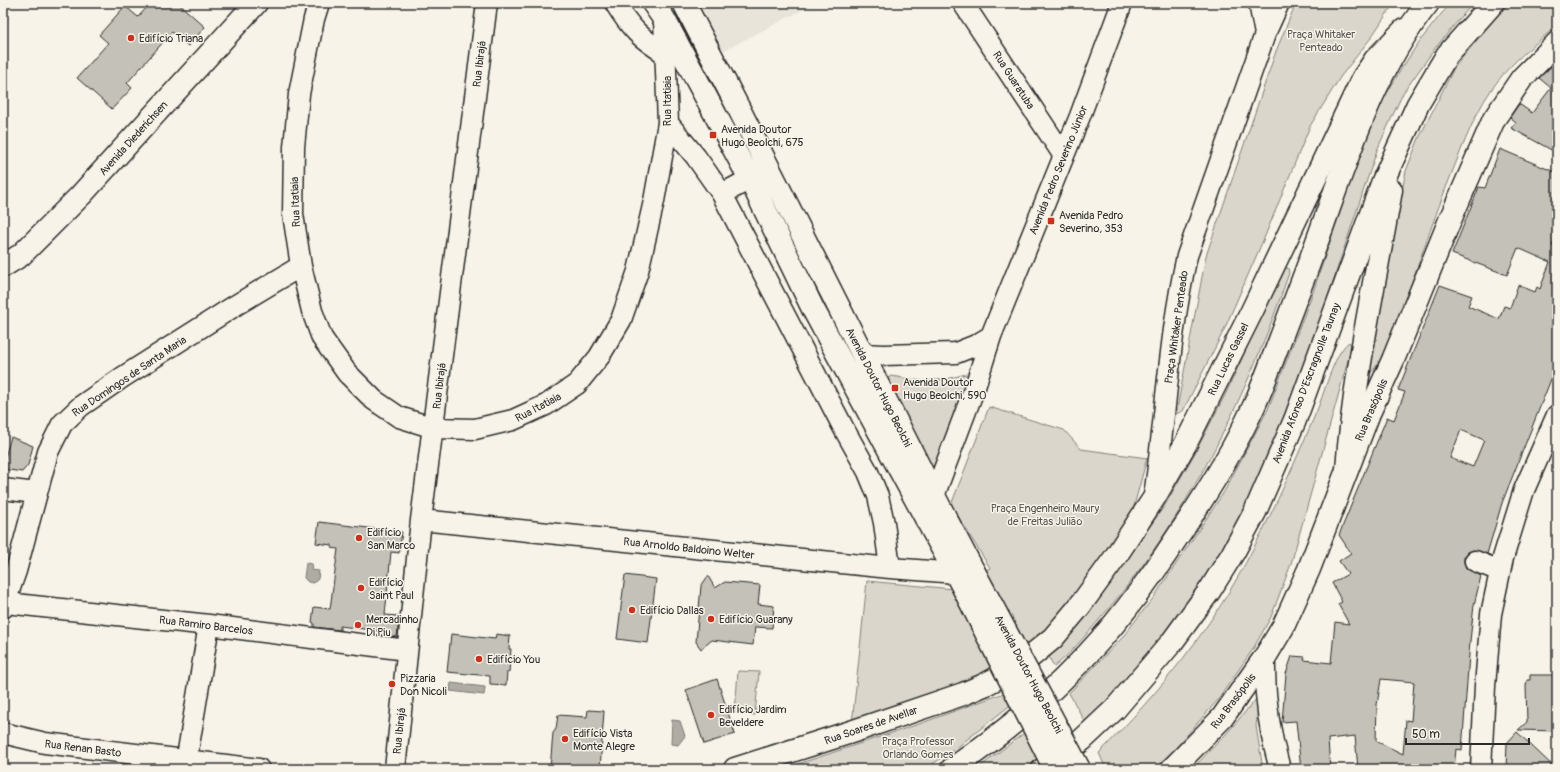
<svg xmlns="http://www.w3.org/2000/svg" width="1560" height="772" viewBox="0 0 1560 772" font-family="Pangolin,sans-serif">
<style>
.built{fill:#e8e4da}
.green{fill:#dad6cc;stroke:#82807c}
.water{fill:#afaca4;stroke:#7a7874}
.building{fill:#c4c1b9;stroke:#2b2b2b;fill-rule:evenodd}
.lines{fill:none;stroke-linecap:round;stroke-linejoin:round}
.minor-casing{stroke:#2b2b2b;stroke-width:23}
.tertiary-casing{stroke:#2b2b2b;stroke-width:25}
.primary-casing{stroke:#2b2b2b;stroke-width:25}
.trunk-casing{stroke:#2b2b2b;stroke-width:25}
.minor{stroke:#f7f3e8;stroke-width:20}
.tertiary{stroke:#f7f3e8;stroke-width:22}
.primary{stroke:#f7f3e8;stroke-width:22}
.trunk{stroke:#f7f3e8;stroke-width:22}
.rail-casing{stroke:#2b2b2b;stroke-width:4.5}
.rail{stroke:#f7f3e8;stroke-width:3;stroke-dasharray:9;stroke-linecap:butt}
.primary-bridge-casing{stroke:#2b2b2b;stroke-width:25;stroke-linecap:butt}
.primary-bridge{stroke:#f7f3e8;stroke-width:22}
.poi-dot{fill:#c8321e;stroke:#f7f3e8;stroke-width:1.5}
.labels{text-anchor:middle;stroke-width:3;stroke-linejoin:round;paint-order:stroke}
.park-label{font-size:11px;fill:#575653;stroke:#f7f3e8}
.poi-label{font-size:11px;fill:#2b2b2b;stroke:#f7f3e8;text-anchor:start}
.street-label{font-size:11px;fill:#2b2b2b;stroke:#f7f3e8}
</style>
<rect width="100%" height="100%" fill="#f7f3e8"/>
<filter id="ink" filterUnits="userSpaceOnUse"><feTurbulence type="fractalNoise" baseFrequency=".025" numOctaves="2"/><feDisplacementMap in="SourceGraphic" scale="8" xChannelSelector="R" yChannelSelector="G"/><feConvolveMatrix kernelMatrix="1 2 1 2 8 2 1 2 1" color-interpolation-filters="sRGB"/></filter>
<g filter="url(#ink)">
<path class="built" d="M698 3H811L812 5 723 51Z"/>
<path class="green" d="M1296 3H1394L1370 39 1341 76 1310 126 1265 236 1224 330 1183 411 1176 414 1206 256 1276 51Z
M1452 3H1473L1436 47 1403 93 1377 150 1297 389 1241 519 1196 595 1124 685 1086 724 1069 693 1121 639 1154 597 1224 492 1268 409 1313 292 1364 141 1379 107 1400 71 1419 42 1442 13Z
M1510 3H1557V26C1536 43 1514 60 1497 82 1479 105 1468 133 1457 160 1441 199 1427 239 1413 279 1402 309 1391 352 1369 375V353L1406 171 1419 138 1454 68 1499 13Z
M1285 268H1288L1289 273C1248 394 1192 509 1110 607 1092 627 1075 650 1054 667L1048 655 1068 637 1095 604 1165 505 1196 451 1225 395 1239 365 1273 288Z
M1349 342 1352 346 1291 564 1271 617 1253 649 1217 701 1173 751 1153 769H1106L1099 753C1161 690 1212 629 1253 549 1276 506 1296 460 1315 415 1324 396 1333 354 1349 342Z
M966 374 973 377 936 469 931 467 885 380 891 376 922 381 947 379Z
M989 407 1064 430 1081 449 1147 458 1130 521 1042 640 1004 669 852 724 867 581 953 589 990 568 951 505Z
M738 671 759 672 755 715 735 713Z
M1007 692 1013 703 955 749 925 769H783L919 724Z
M1257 698 1259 702 1256 726 1263 769H1192L1228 732Z
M1028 730 1046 762 1034 769H977Z"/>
<path class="water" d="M306 563 312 564 311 570 319 571 318 579 314 583 308 582 304 578Z
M451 683 485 687 484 695 450 691Z
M672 720 680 721 685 736 678 745 671 744Z"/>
<path class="building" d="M151 3H178L205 27 188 46 172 32 127 83 132 88 112 109 77 78 108 43 99 35 125 6 138 17Z
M1557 61V153L1511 128 1516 122 1510 117 1519 104 1532 113 1551 88 1539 78Z
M1500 149 1557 173V233L1552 246 1557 247V364L1502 503 1487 554 1473 550 1468 552 1464 557V563L1466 568 1481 576 1474 605 1470 641 1462 750 1456 749 1454 769H1358L1355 736 1328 739 1330 769H1301L1296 721 1282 722 1286 674 1292 656 1305 657 1304 660 1331 663 1335 622 1349 624 1338 604 1342 602 1332 583 1348 574 1339 561 1351 553 1339 535 1387 417 1394 420 1405 392 1398 390 1440 285 1472 296 1468 306 1499 319 1504 306 1510 308 1518 285 1535 292 1537 287 1540 289 1550 262 1518 248 1507 275 1452 254 1479 187 1485 188ZM1461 430 1484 440 1473 467 1450 458ZM1381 679 1414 682 1411 721 1406 720 1403 754 1376 741 1377 705Z
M11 437 33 446 28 465 22 472 3 469V464Z
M319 522 402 532 399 553 391 552 385 615 399 616 397 637 378 635 379 631 340 626V630L314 627V623L312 622 314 607 330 609 338 549 332 548V545L316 543Z
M625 575 656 579 648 643 617 639Z
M708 576 715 588 725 582 760 585 758 604 774 606 772 628 755 627 753 645 712 640 701 649 696 642 701 586Z
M451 634 495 639 496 634 510 636 509 649H511L509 672H507L506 685 490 684V676L447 672Z
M1530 675H1557V731L1518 730 1527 722 1526 686 1527 680H1530Z
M717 679 735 734 704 744 686 690Z
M588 710 604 711 600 769H550L553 733 556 729 558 715 587 717Z
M1517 732 1556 769H1506L1507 743Z"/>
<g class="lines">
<defs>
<path id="minor" d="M319 3 314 19 299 94 294 147 293 214 301 266 312 311 322 338 347 373 374 400 399 417 434 428 475 429 513 420 546 405 577 384 599 357 621 320 638 271 654 201 668 123 664 19
M615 3C631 29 640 38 666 54
M963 3 1064 156
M1259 3 1265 34
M668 123 696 157 722 194 843 427 868 472 878 496 884 523 890 568
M722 194 750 179
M862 354 883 355 956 353 976 345 991 336
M3 489 36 493
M934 496 975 387 991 336 1080 116 1122 3
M1154 496C1166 416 1169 335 1187 256L1265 34 1279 3
M421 520 890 568 957 573
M1475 561 1500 571
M6 603 209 625 407 650
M3 608 16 571 48 452 62 424 81 406 123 377 236 305 301 266
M1265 657C1264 696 1269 732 1280 769
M3 733 45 743 259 769
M185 769 209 625
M395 769 421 520 487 3
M1481 769 1485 686 1491 614 1503 558 1524 490 1557 415"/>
<path id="tertiary" d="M3 266 21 255 81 195 256 3
M735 769 854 731 963 694 984 685 1018 667 1053 638 1079 607 1114 559 1154 498 1186 443 1252 311 1363 78 1375 60 1404 30
M1172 769 1222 718 1265 657 1283 627 1309 569 1369 413 1393 360 1450 220 1494 119 1522 78 1557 43"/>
<path id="primary" d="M653 3 664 19 750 179 813 309 962 585
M684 3 739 109 934 496 974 572"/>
<path id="trunk" d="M1347 469C1354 376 1375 282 1391 190
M952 769C996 738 1039 705 1076 666 1115 627 1148 582 1178 536 1206 495 1232 453 1253 408 1260 393 1266 377 1272 361 1284 330 1296 298 1308 266 1342 177 1367 79 1428 3
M1043 769 1082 740 1115 709 1172 642 1210 590 1233 553 1255 512 1295 420 1383 181 1418 104 1447 55 1493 3"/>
</defs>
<use href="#minor" class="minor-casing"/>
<use href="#tertiary" class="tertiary-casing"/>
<use href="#primary" class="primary-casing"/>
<use href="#trunk" class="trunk-casing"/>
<use href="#minor" class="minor"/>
<use href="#tertiary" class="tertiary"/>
<use href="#primary" class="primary"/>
<use href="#trunk" class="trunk"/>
<defs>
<path id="rail" d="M976 567 1058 715 1086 769
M968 571 1076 769"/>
</defs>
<use href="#rail" class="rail-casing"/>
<use href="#rail" class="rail"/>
<defs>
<path id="primary-bridge" d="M974 572 1079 769
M962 585 1055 769"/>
</defs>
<use href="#primary-bridge" class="primary-bridge-casing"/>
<use href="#primary-bridge" class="primary-bridge"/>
</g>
</g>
<g class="poi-dot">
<circle cx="131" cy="38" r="4"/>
<rect x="709" y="131" width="8" height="8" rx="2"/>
<rect x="1047" y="217" width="8" height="8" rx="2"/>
<rect x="891" y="384" width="8" height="8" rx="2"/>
<circle cx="359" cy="538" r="4"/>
<circle cx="361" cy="588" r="4"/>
<circle cx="632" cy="610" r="4"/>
<circle cx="711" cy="619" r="4"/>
<circle cx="358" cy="625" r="4"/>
<circle cx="479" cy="659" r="4"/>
<circle cx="392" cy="684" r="4"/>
<circle cx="711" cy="715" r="4"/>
<circle cx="565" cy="739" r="4"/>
</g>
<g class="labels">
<g class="park-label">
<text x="1321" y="38">Praça Whitaker<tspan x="1321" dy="13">Penteado</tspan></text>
<text x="1045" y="512">Praça Engenheiro Maury<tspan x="1045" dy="13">de Freitas Julião</tspan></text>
<text x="918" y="745">Praça Professor<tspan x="918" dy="13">Orlando Gomes</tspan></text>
</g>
<g class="poi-label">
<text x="139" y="42">Edifício Triana</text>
<text x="721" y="133">Avenida Doutor<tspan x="721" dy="13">Hugo Beolchi, 675</tspan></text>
<text x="1059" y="219">Avenida Pedro<tspan x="1059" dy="13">Severino, 353</tspan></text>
<text x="903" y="386">Avenida Doutor<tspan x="903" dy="13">Hugo Beolchi, 590</tspan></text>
<text x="367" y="536">Edifício<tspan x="367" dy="13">San Marco</tspan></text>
<text x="369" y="586">Edifício<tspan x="369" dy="13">Saint Paul</tspan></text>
<text x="640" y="614">Edifício Dallas</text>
<text x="366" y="623">Mercadinho<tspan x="366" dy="13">Di Piu</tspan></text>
<text x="719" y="623">Edifício Guarany</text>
<text x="487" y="663">Edifício You</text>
<text x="400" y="682">Pizzaria<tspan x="400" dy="13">Don Nicoli</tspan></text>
<text x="719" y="713">Edifício Jardim<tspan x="719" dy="13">Beveldere</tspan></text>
<text x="573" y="737">Edifício Vista<tspan x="573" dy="13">Monte Alegre</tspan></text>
</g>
<g class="street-label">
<text transform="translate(479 64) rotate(-83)" y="4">Rua Ibirajá</text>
<text transform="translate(1014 80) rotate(57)" y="4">Rua Guaratuba</text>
<text transform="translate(667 101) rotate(-90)" y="4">Rua Itatiaia</text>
<text transform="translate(133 138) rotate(-48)" y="4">Avenida Diederichsen</text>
<text transform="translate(1058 170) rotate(-68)" y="4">Avenida Pedro Severino Júnior</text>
<text transform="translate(295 202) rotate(-92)" y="4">Rua Itatiaia</text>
<text transform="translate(1176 327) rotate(-82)" y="4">Praça Whitaker Penteado</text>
<text transform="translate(1228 359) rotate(-64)" y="4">Rua Lucas Gassel</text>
<text transform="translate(129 376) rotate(-34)" y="4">Rua Domingos de Santa Maria</text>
<text transform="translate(1306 383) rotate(-69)" y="4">Avenida Afonso D'Escragnolle Taunay</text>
<text transform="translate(439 386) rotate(-83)" y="4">Rua Ibirajá</text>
<text transform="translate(879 387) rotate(63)" y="4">Avenida Doutor Hugo Beolchi</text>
<text transform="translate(538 407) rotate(-28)" y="4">Rua Itatiaia</text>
<text transform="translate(1371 410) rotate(-67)" y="4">Rua Brasópolis</text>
<text transform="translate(689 548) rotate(6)" y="4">Rua Arnoldo Baldoino Welter</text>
<text transform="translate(206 625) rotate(7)" y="4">Rua Ramiro Barcelos</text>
<text transform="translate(1029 674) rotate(62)" y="4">Avenida Doutor Hugo Beolchi</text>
<text transform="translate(1233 701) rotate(-53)" y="4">Rua Brasópolis</text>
<text transform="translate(871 725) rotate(-19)" y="4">Rua Soares de Avellar</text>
<text transform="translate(399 731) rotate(-84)" y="4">Rua Ibirajá</text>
<text transform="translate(83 748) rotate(7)" y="4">Rua Renan Basto</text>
</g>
</g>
<rect width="1560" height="772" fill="none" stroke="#f7f3e8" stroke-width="16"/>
<rect x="8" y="8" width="1544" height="756" fill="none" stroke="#2b2b2b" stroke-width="1.5" filter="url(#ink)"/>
<path d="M1406 738v6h123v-6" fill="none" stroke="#2b2b2b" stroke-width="2"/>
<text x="1412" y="738" font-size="12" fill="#2b2b2b" stroke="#f7f3e8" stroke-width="3" paint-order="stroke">50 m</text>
</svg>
